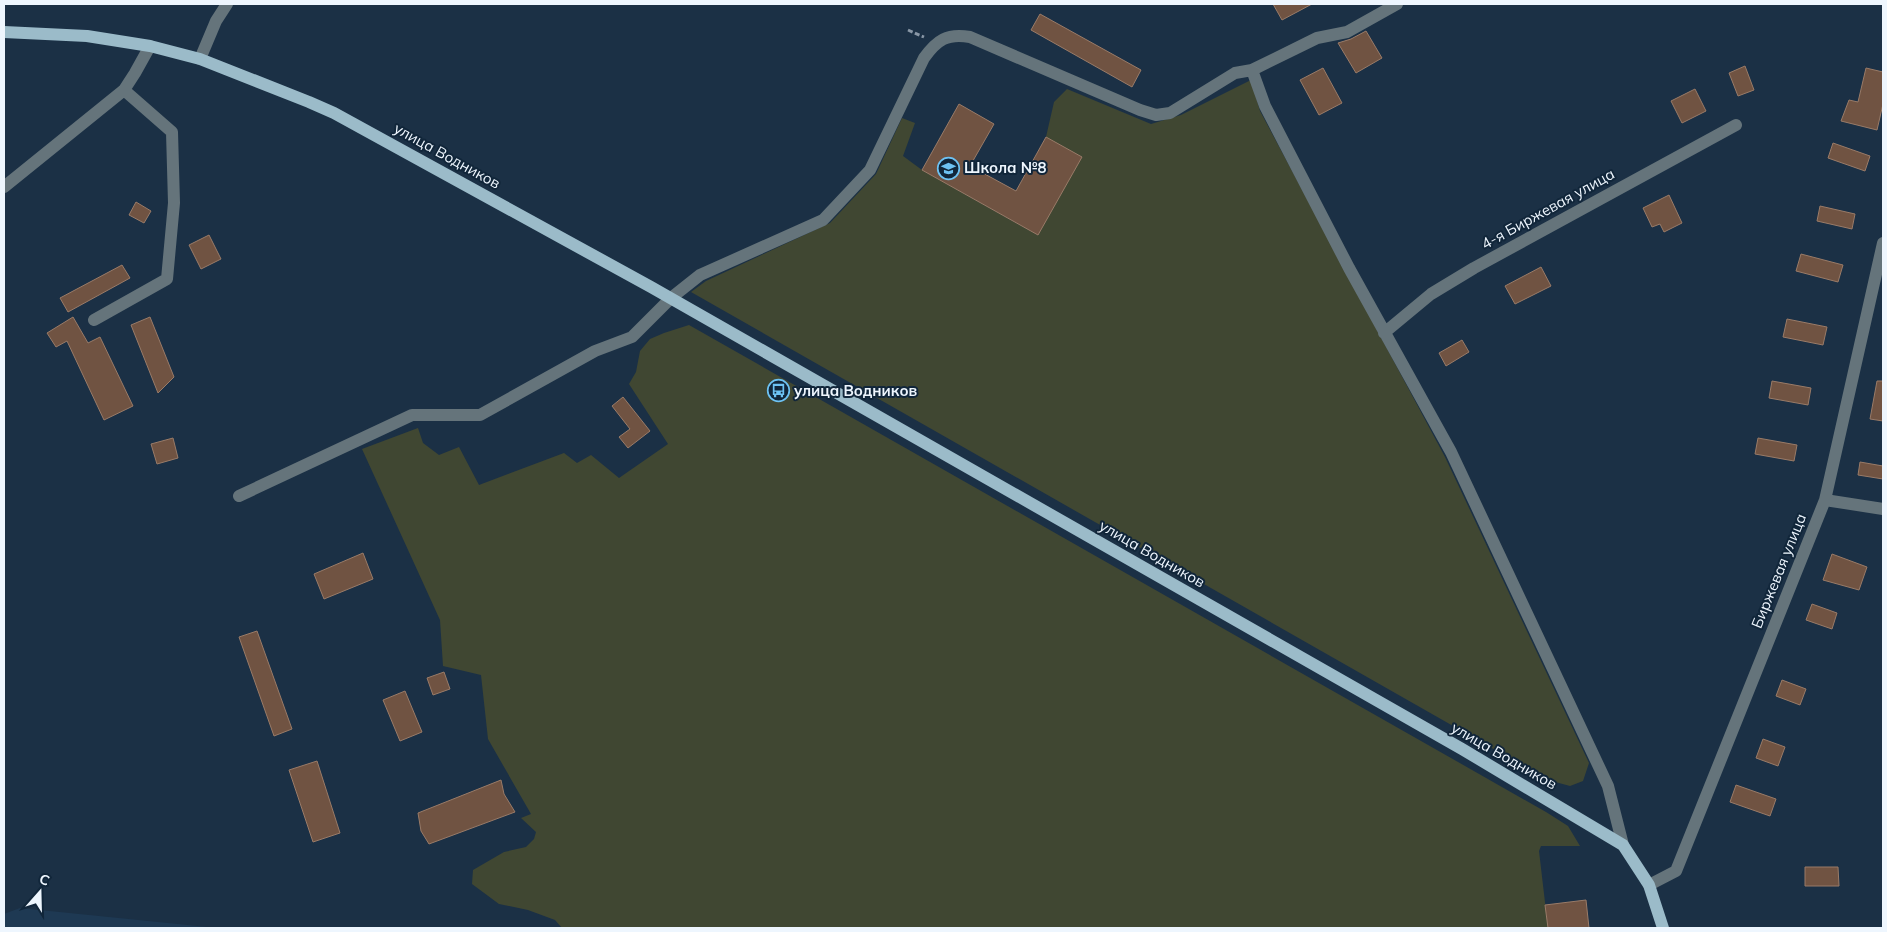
<svg xmlns="http://www.w3.org/2000/svg" width="1887" height="932" viewBox="0 0 1887 932" font-family="Mulish,sans-serif">
<style>
.built{fill:#1e3953}
.green{fill:#404732}
.building{fill:#705342;stroke:#997b68}
.lines{fill:none;stroke-linecap:round;stroke-linejoin:round}
.path{stroke:#8997a6;stroke-width:3;stroke-dasharray:5 2.5;stroke-linecap:butt}
.minor{stroke:#65747b;stroke-width:12}
.major{stroke:#9bbbc9;stroke-width:12}
.labels{text-anchor:middle;stroke-width:4;stroke-linejoin:round;paint-order:stroke}
.street-label{font-size:15px;fill:#eef6fe;stroke:#11263a}
.poi-label{font-size:15px;font-weight:bold;fill:#eef6fe;stroke:#11263a;text-anchor:start}
</style>
<rect width="100%" height="100%" fill="#1b3045"/>
<path class="built" d="M20 908 217 928H4V914Z"/>
<path class="green" d="M1251 80 1260 111 1445 457 1589 763 1583 781 1570 786 1548 780 691 292 706 281 830 223 876 174 902 118 915 123 903 156 922 170 1038 235 1046 137 1054 102 1067 89 1151 124 1181 115Z
M689 325 1546 812 1568 826 1580 846H1541L1539 851 1548 928H562L555 920 528 910 499 904 472 884 473 870 504 852 526 847 534 839 536 832 521 818 531 814 488 739 481 675 443 666 440 620 362 449 418 428 423 443 439 455 459 447 479 485 564 453 577 463 591 455 619 478 668 444 629 384 636 372 640 351 650 339 664 333Z"/>
<path class="building" d="M1273 4H1312L1282 20Z
M1040 14 1141 70 1132 87 1031 30Z
M1366 31 1382 58 1356 73 1338 43 1351 39Z
M1745 66 1754 90 1738 96 1729 73Z
M1323 68 1342 103 1319 115 1300 80Z
M1866 68 1883 72V104L1877 130 1841 121 1849 100 1858 102Z
M1695 89 1706 111 1682 123 1671 101Z
M959 104 994 124 970 166 1016 191 1046 137 1082 157 1038 235 922 170Z
M1833 143 1870 156 1865 171 1828 158Z
M1669 195 1682 223 1664 232 1660 224 1652 227 1643 208Z
M136 202 151 211 144 223 129 215Z
M1820 206 1855 214 1852 229 1817 221Z
M209 235 221 259 201 269 189 245Z
M1801 254 1843 265 1838 282 1796 271Z
M122 265 130 278 68 312 60 298Z
M1541 267 1551 286 1515 304 1505 286Z
M73 317 88 343 100 337 133 406 104 420 67 341 56 347 47 333Z
M150 317 174 377 158 393 131 325Z
M1787 319 1827 327 1823 345 1783 337Z
M1462 340 1469 352 1446 366 1439 353Z
M1772 381 1811 388 1808 405 1769 398Z
M1877 381H1883V421L1870 419Z
M623 397 650 431 628 448 619 437 630 429 612 406Z
M173 438 178 458 157 464 151 444Z
M1758 438 1797 445 1794 461 1755 454Z
M1860 462 1883 466V479L1858 475Z
M363 553 373 579 324 599 314 574Z
M1832 554 1867 567 1859 590 1823 580Z
M1812 604 1837 613 1832 629 1806 620Z
M257 631 292 729 274 736 239 637Z
M444 672 450 689 433 695 427 678Z
M1782 680 1806 689 1800 705 1776 696Z
M405 691 422 732 400 741 383 700Z
M1763 739 1785 747 1778 766 1756 758Z
M317 761 340 833 313 842 289 770Z
M501 780 504 794 515 812 429 844 421 831 418 813Z
M1736 785 1776 799 1770 816 1730 802Z
M1805 867H1838L1839 886H1805Z
M1586 900 1589 928H1548L1545 905Z"/>
<g class="lines">
<path class="path" d="M908 30 924 37"/>
<path class="minor" d="M200 59 216 21 227 4
M1252 70 1265 106 1349 268 1451 452 1608 786 1623 845
M4 187 124 90 135 73 150 46
M94 320 167 279 174 203 172 132 124 90
M1384 333 1431 294 1474 268 1736 125
M239 496 412 415H480L595 351 632 337 671 298 700 275 823 220 870 170 924 58C937 40 947 33 970 37L1140 110 1156 115 1170 113 1235 73 1252 70 1317 38 1347 32 1397 4
M1825 500 1883 509
M1649 885 1676 871 1825 500 1883 243"/>
<path class="major" d="M4 32 87 36 150 46 200 59 309 102 334 113 651 287 1462 749 1623 845 1649 885 1663 928"/>
</g>
<defs>
<symbol id="school-ring" viewBox="-11 -11 22 22"><circle r="9.5" fill="#11263a" stroke="#6dc2f3" stroke-width="1.5"/><path d="M0-5L7-2L0 1L-7-2ZM-4 1L0 2.5L4 1V4Q0 6-4 4Z" fill="#6dc2f3"/></symbol>
<symbol id="bus-ring" viewBox="-11 -11 22 22"><circle r="9.5" fill="#11263a" stroke="#6dc2f3" stroke-width="1.5"/><path d="M-5-6H5V4H4V6H2V4H-2V6H-4V4H-5ZM-3.5-4V0h7V-4ZM-3.5 1.2v1.5H-2V1.2ZM2 1.2v1.5H3.5V1.2Z" fill="#6dc2f3"/></symbol>
</defs>
<g fill-rule="evenodd">
<use href="#school-ring" x="936" y="156" width="25" height="25"/>
<use href="#bus-ring" x="766" y="378" width="25" height="25"/>
</g>
<g class="labels">
<g class="street-label">
<text transform="translate(447 156) rotate(29)" y="5">улица Водников</text>
<text transform="translate(1548 209) rotate(-29)" y="5">4-я Биржевая улица</text>
<text transform="translate(1152 554) rotate(30)" y="5">улица Водников</text>
<text transform="translate(1779 571) rotate(-68)" y="5">Биржевая улица</text>
<text transform="translate(1504 756) rotate(30)" y="5">улица Водников</text>
</g>
<g class="poi-label">
<text x="964" y="173">Школа №8</text>
<text x="794" y="396">улица Водников</text>
</g>
</g>
<rect width="1887" height="932" fill="none" stroke="#eef6fe" stroke-width="10"/>
<g transform="translate(40 892) rotate(20)" stroke="#11263a" stroke-width="4" paint-order="stroke">
<path d="M0-4L9 19L0 12L-9 19Z" fill="#eef6fe"/>
<text y="-8" font-size="14" font-weight="bold" text-anchor="middle" fill="#eef6fe">С</text>
</g>
</svg>
